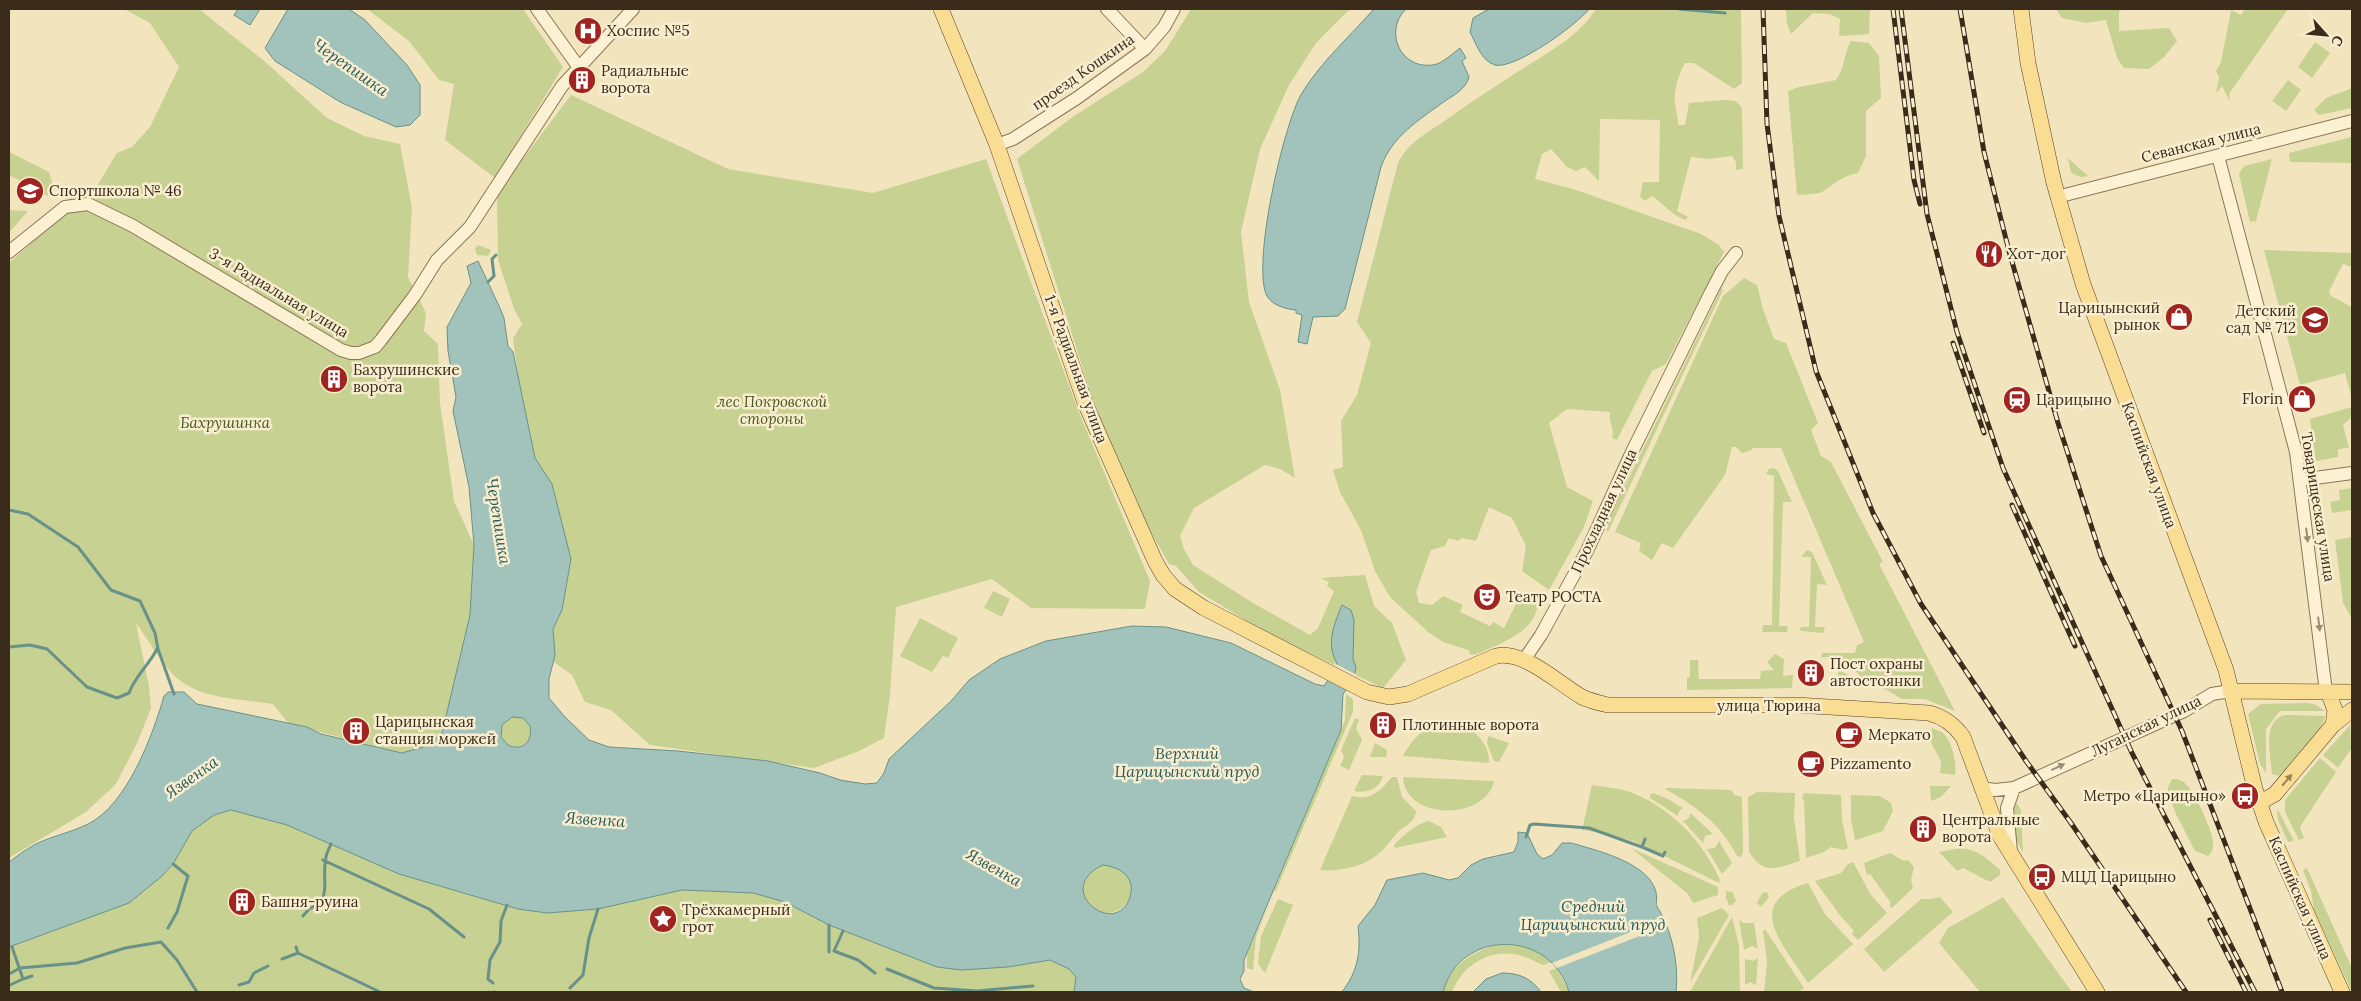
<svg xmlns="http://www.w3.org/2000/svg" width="2361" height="1001" viewBox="0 0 2361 1001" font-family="Lora,serif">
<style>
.green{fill:#c7d192}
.water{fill:#a2c3bb;stroke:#689289;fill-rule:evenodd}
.pier{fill:#f2e5be}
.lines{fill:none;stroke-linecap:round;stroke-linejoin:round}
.stream{stroke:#689289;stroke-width:3}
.minor-casing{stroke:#8c7555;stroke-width:14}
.major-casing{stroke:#59422a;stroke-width:16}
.minor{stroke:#fcf1d2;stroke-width:12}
.major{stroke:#f9dd92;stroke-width:15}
.rail-casing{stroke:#3a2b1b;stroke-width:5}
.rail{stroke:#f8eecf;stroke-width:3;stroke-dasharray:9;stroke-linecap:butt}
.oneway{fill:#9b8e76}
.oneway2{fill:#9a8456}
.labels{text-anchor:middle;stroke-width:5;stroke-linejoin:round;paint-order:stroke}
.poi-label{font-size:15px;fill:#3a2b1b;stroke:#f8eecf;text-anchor:start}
.street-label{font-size:15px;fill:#3a2b1b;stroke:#f8eecf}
.park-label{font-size:15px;font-style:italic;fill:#485820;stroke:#f8eecf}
.water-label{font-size:16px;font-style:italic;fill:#295b5a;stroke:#f8eecf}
</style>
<rect width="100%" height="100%" fill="#f2e5be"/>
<path class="green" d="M124 9H199L263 60 327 118 364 136 400 144 412 208 408 277 426 313 424 331 438 344 440 403 454 501 474 545 470 615 442 733 423 747 402 753 289 724 273 704C238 698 193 700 169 670 157 656 147 638 136 623L149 686 151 708 138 741 116 784 86 812 9 858V263L62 216 75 190 94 191 117 153 132 147 150 127 179 67 150 23Z
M367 9H523L563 67 495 178 445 140 454 84 439 80 409 41Z
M1191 9H1350L1316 43 1289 85 1260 149 1241 232 1249 302 1280 390 1295 478 1280 469 1265 465 1194 508 1180 536 1184 549 1193 565 1253 603 1310 635 1318 628 1334 591 1327 586 1329 582 1320 578 1365 575 1374 606 1392 623 1406 660 1383 688 1267 633 1199 592 1176 566 1169 564 1140 513 1092 398 1017 159 1074 116 1143 72 1165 51Z
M1596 9H1741L1742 83 1734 89 1694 63H1685C1679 73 1673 93 1675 104 1676 111 1678 117 1678 125H1685L1689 103 1725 100 1736 101 1742 108 1743 169 1736 170V162L1732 156 1710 159 1691 157 1677 211 1688 217 1685 220C1672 215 1664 204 1652 196L1645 201 1640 197 1643 182H1659L1660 120 1600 119 1599 181 1585 167 1576 171 1567 167 1551 149 1542 154 1535 179 1573 189 1701 234 1719 245 1724 252 1666 364 1652 371 1617 440 1612 438C1615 429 1608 422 1610 412L1567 409 1549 423 1567 487 1593 501 1583 529 1549 590 1522 571 1526 546 1512 518 1489 507 1476 541 1462 538 1458 541 1449 538 1445 546 1431 550 1416 592 1419 603 1432 605 1443 596 1463 605 1460 612 1490 626 1493 622 1504 628 1521 594 1538 604C1535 628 1512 638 1493 647 1485 650 1480 654 1471 655L1468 650 1443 642 1428 632 1390 597 1375 571 1361 530 1340 492 1333 470 1343 467 1341 421 1357 395 1371 343 1357 322 1398 163C1408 143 1425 134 1443 122 1469 103 1496 86 1522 69 1549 52 1579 36 1596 9Z
M1786 9H1870L1869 34 1839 36 1840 19 1829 14 1813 13 1791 34 1787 24Z
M2056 9H2126L2119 11V31L2169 28 2177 41 2164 57 2149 69 2124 68 2117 58 2106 20 2086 23 2062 18Z
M2245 9H2288L2229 94 2230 102 2222 86 2216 93 2219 77 2216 71 2221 62 2231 10 2241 15Z
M1851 41 1869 43 1879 56 1881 98 1866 111V156L1858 173C1839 177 1836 184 1822 192 1815 195 1805 194 1797 195L1788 91 1799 87 1836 80C1846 65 1843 56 1851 41Z
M2315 42 2330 53 2312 78 2298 67Z
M2288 80 2301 90 2286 111 2272 101Z
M2352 88V108L2319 115 2314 110 2326 98Z
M571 95 728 169 873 193 986 159 1078 410 1150 581 1145 609 1031 608 992 579 896 607 890 695 884 738 859 751 814 768 650 745 611 710 585 702 572 675 554 662 553 629 562 610 569 573 552 485 535 459 519 384 513 338 522 324 514 309 498 260 497 193Z
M2352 137V163L2290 162 2289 153Z
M9 152 49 172 53 185 52 198 9 175Z
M2068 158 2088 176 2081 177 2071 173Z
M2272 159 2256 221 2250 222 2239 174 2244 166Z
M9 210 28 211 9 233Z
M478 245 491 250 488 256 477 255 475 248Z
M2264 250 2352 253V267L2343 264 2329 291 2331 296 2352 307V399L2345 373 2300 385Z
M1744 278 1757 285 1763 309 1774 339 1786 343 1818 423 1811 430 1821 456 1831 462 1883 562 1879 564 1955 711 1925 699H1902L1878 685 1869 684 1842 658 1821 657 1822 653H1855L1857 645 1864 642 1781 448H1753L1750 451 1742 453 1736 447H1732L1725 475 1673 548 1662 543 1652 560 1639 551 1641 543 1615 532 1723 296Z
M1721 289 1723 290 1608 532 1605 527Z
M2352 407V417L2343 425 2349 448 2338 449V457L2316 461 2310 419Z
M1774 468 1778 471 1792 502H1783L1779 626H1788L1787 632H1762L1763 625H1772L1774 476 1766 474 1769 469Z
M2352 488V510L2332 513 2330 502 2340 500 2339 490Z
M2352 537V619L2343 603 2335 540Z
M1807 550 1812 552 1827 585 1817 584 1815 627H1825L1823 633 1801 631 1799 629 1802 627H1809L1811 557H1801Z
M993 591 1010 599 1002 617 984 608Z
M920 618 958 638 948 658 943 656 932 672 900 656Z
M1775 654 1784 659 1783 676 1793 675 1792 688 1687 690V678L1690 677V660H1698L1699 679H1760L1761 671 1774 670 1767 662Z
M1838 670 1846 674 1858 687 1838 684Z
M1346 694 1353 699V712L1276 891H1274L1345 720Z
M2308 703 2316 705 2325 711H2280L2266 729V773L2260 764 2248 714 2261 704Z
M2285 715 2325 716C2321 735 2292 761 2279 776L2272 774C2271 757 2261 721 2285 715Z
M501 732a15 15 0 1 1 30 0a15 15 0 1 1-30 0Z
M1355 718 1359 720 1356 728 1362 740 1349 770 1340 766 1344 757 1341 750Z
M1454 720C1471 726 1491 744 1489 763L1403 756C1414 735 1430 722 1454 720Z
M2350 725 2351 749 2338 768 2323 755Z
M1932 728C1936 730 1940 731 1943 733 1952 741 1957 763 1955 775L1940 773 1941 761 1931 743Z
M1488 736 1509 743 1499 762 1494 761 1487 743Z
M1375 743 1387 750 1386 757H1370Z
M219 755 1198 992H9V906Z
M2320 758 2336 772 2300 827 2304 838 2299 840 2285 812V800Z
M1362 775 1383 776C1379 789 1367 794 1354 791Z
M1392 777H1397L1402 797 1416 811C1415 823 1405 825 1397 833 1390 841 1384 850 1376 856 1362 867 1337 872 1320 870L1352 796C1371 801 1380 791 1392 777Z
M1403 777 1494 781C1486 821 1405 821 1403 777Z
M2172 779C2178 779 2182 780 2186 784 2195 793 2215 834 2213 846 2213 851 2211 853 2208 856L2195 851 2176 814 2168 793V787Z
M1592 785C1604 787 1618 788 1630 792 1670 807 1703 841 1720 880L1719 883 1636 842 1609 834 1582 830Z
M1930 786H1951L1941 797 1931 801Z
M1667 788 1731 790 1735 795 1742 797 1743 852 1741 857 1737 856C1721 824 1696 806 1665 789Z
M1757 792 1795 793 1794 818 1800 861C1778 868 1762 876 1749 851L1748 797Z
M1653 793 1666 798 1683 808 1679 811 1678 816 1650 798V795Z
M1804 793 1841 795 1842 820 1848 848 1843 850 1831 847 1824 852 1806 858 1804 800 1802 799Z
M1851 795 1880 796 1891 803 1893 811 1883 831 1853 841 1855 839 1851 820Z
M2014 799 2021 810 2023 853C2011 832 2008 823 2014 799Z
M2277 808 2294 841 2288 842 2278 820Z
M1690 813 1713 834 1705 836 1703 843 1683 821 1689 818Z
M1429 821 1441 827 1447 837 1395 848 1394 845C1404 835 1415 824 1429 821Z
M1719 841 1732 863 1722 874 1707 849 1715 848Z
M1631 848 1718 887V895L1693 903 1688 894Z
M1961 848C1978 850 1987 858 2000 870V875L1990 882 1963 868 1957 871 1939 852Z
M1890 853 1904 861 1908 860 1914 867 1911 880 1913 888 1892 908 1889 906 1891 903 1870 874 1867 875 1864 863Z
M1853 862 1871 895 1887 913 1858 940 1852 934 1854 931 1839 914 1815 881 1841 873 1848 864Z
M1083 889a24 24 0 1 1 48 0a24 24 0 1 1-48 0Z
M2307 868 2352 968V992L2314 910 2311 891 2303 870Z
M1808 883 1825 914 1853 944 1808 983C1784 945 1741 903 1808 883Z
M1726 891 1733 892 1736 901 1732 905H1729L1726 898Z
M1767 892 1769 897 1761 907 1757 903 1762 893Z
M1940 897 1953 912 1884 972 1864 949 1921 899H1931Z
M2003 897 2072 992H1980L1939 943 1948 928Z
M1278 899 1293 905 1265 973 1258 964 1261 936Z
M1271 901 1256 937 1253 970 1247 968V954Z
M1722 908 1729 915 1690 983 1699 937 1697 918Z
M1732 917 1739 945 1740 992H1690Z
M1739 920 1743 923H1754L1758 949 1752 946 1744 950Z
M1765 929 1804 988 1799 992H1764L1767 962 1763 931Z
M1502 944C1521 945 1536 949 1551 962L1544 965C1536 963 1530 958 1522 956 1492 947 1463 964 1452 992H1443C1451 964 1475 949 1502 944Z
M1758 958 1756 985 1750 982 1745 985V959L1753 961Z
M1557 968 1569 992H1561L1549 971Z"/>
<path class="water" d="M238 9H260L250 25 234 15Z
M288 9H349L365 20 407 65 420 85V115L410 125 396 127 340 102 275 61 265 48Z
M1374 9H1406C1382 33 1403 73 1437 64 1445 61 1453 53 1460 48L1466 58 1462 61 1469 77C1466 89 1454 95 1445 101 1419 120 1392 136 1381 167L1345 309 1338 316 1313 317 1307 344 1298 342 1302 315 1296 313V310C1286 309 1273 306 1267 296 1251 266 1284 122 1302 93 1320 63 1351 35 1374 9Z
M1489 9H1589C1577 25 1514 70 1495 65 1481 61 1476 43 1470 32L1473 18Z
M478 261 499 306 504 318 508 346 513 352 535 458 552 484 571 559 562 610 553 629 555 655 549 679V698L565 717 589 740 609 747 678 751 768 761 820 773 840 780 865 784 877 783 884 773 889 759 952 700 969 680 1000 659 1046 641 1132 626 1166 627 1231 643 1315 684 1324 686 1338 665C1325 645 1334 625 1342 605L1351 610 1354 620 1353 659 1356 667 1353 682 1343 694 1341 730 1244 960V971L1240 979 1244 988 1254 992H1074L1076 977 1069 969 1050 960 1008 967 961 970 937 967 829 925 785 902 753 893 682 890 598 909 547 913 518 909 399 874 287 825 231 810 214 815 192 831 173 864 162 876 129 903 9 947V862C17 856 25 850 34 845 51 836 70 833 88 824 127 805 153 735 164 696L168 692H184L197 704 307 727 321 734 402 753 423 747 442 733 470 615 474 545 469 487 453 411 456 397 448 351 447 327 471 283 467 266ZM512 717 523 718 530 726C533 741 523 752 508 745L501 737 502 725ZM1103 865C1120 867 1136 877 1130 897 1116 940 1051 889 1103 865Z
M1518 832 1527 833 1537 854 1543 859 1552 855 1562 843H1571C1599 851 1664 866 1656 905 1672 929 1679 964 1676 992H1569C1551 929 1460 928 1443 992H1342C1358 971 1361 952 1358 926L1375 905 1387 880 1423 873 1449 880 1458 878 1471 865 1483 859 1514 852 1518 842Z
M1502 973C1519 973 1531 978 1541 992H1473L1486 979Z"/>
<path class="pier" d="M1334 663 1357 675 1354 684 1348 691 1327 680 1335 665Z
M1666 918 1668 925 1557 968 1552 963Z"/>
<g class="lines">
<path class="stream" d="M1679 9 1725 13
M488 282 494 276 492 259 496 255
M9 510 28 514 78 547 111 590 140 601 155 633 158 649 174 694
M9 647 30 645 47 649 87 687 117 698 129 693C135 676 149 665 157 649
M1526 837 1530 825 1534 824 1589 828 1642 847 1645 839
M1642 847 1663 856 1665 852
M327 853 331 844
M323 860 429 909 464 937
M321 903C329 887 321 872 327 853
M303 916 309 909 321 903
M501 921 507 905
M168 928 177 912 188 876 173 864
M843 931 834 951 858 960 875 973
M296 947 298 953 380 992
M829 952V925
M282 959 298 953
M887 969 934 988 977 991 1033 986
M9 974 20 968 77 963 125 948 161 942 177 960 197 992
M23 979 32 976
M493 983 488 979 490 960 500 942 501 922
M10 985 23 979 12 947
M239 985 249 982 254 973 268 966
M570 988 583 975 589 938 598 909
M494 992H495"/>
<defs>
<path id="minor" d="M537 9 580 69
M1107 9 1145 49
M997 145 1013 139 1077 98 1145 49 1164 27 1174 9
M2218 156 2296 452 2326 692
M2057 197 2352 121
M9 252 65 207 88 204 133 226 341 350 351 353H359L375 347 381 340 415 295 437 260 470 227 562 86 633 9
M2300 480 2352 473
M1524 660 1541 635 1587 551 1631 454 1710 294 1722 271 1736 253
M1981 788 1995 790 2014 788 2184 711 2212 694 2230 691
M2011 852 2007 808 2014 788"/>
<path id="major" d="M941 9 997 145 1085 403 1155 561 1163 575 1175 589 1204 608 1367 692 1389 697 1408 694 1496 656C1524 650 1558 683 1582 697 1590 701 1599 703 1608 705H1796L1929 713C1944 717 1954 724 1963 737L2000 836 2097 992
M2021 9 2028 63 2054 183 2083 284 2226 670 2255 789 2266 822 2342 992
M2230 691 2352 692
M2328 692 2335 710 2333 725
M2259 803 2275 794 2333 725 2352 710"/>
</defs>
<use href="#minor" class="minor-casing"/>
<use href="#major" class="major-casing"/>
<use href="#minor" class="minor"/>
<use href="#major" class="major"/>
<defs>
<path id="rail" d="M1763 9 1767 124 1779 216 1816 371 1873 513 1921 604 2026 761 2071 823 2186 992
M1893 9 1914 180 1920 204
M1901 9 1927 214 1957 332 2003 468 2132 753 2255 992
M1960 9 1984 152 2009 251 2058 423 2101 556 2182 731 2282 992
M1953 343 1984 433
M2012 505 2075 646
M2210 920 2246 992"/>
</defs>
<use href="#rail" class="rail-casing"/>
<use href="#rail" class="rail"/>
</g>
<defs><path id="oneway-solid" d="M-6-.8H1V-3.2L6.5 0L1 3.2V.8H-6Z" transform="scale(1.25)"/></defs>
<g class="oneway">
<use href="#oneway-solid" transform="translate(2307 535) rotate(83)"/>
<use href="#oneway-solid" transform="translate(2319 624) rotate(83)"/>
<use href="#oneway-solid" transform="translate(2058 767) rotate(-25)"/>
</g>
<use class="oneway2" href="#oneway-solid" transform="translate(2287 780) rotate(-50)"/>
<defs>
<symbol id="hospital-disc" viewBox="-11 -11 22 22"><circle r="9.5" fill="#a02420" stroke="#f8eecf"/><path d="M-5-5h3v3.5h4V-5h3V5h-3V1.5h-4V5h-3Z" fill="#fff"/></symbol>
<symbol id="building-disc" viewBox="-11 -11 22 22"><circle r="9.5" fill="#a02420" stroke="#f8eecf"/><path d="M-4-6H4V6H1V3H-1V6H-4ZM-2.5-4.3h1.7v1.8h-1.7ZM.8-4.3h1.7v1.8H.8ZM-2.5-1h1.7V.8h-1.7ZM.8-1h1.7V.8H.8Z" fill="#fff"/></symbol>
<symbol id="school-disc" viewBox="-11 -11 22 22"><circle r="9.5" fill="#a02420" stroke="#f8eecf"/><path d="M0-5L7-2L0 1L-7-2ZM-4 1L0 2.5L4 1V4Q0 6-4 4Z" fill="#fff"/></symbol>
<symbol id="restaurant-disc" viewBox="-11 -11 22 22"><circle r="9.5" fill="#a02420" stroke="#f8eecf"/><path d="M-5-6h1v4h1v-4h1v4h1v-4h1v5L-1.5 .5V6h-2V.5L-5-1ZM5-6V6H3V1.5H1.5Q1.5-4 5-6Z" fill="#fff"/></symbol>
<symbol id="shop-disc" viewBox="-11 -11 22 22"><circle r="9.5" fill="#a02420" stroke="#f8eecf"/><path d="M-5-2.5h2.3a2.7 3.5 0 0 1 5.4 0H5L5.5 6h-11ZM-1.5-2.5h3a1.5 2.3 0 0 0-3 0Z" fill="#fff"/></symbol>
<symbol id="station-disc" viewBox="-11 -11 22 22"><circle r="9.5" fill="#a02420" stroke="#f8eecf"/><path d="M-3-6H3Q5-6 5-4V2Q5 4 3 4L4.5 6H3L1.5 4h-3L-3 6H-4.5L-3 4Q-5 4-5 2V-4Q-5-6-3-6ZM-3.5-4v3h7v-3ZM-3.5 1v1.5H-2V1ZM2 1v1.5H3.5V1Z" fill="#fff"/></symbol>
<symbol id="theatre-disc" viewBox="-11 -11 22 22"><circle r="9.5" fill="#a02420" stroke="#f8eecf"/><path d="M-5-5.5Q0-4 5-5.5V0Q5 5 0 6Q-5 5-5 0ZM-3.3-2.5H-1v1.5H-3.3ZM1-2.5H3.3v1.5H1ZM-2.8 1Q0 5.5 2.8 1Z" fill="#fff"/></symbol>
<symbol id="cafe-disc" viewBox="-11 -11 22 22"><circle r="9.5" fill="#a02420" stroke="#f8eecf"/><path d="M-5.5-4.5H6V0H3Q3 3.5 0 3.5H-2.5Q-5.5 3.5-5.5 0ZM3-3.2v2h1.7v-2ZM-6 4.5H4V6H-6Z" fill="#fff"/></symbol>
<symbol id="bus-disc" viewBox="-11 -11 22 22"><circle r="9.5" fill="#a02420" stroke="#f8eecf"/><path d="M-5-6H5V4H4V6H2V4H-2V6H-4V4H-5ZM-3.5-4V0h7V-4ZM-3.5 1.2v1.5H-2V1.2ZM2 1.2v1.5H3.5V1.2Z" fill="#fff"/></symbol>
<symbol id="sight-disc" viewBox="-11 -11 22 22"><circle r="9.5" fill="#a02420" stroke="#f8eecf"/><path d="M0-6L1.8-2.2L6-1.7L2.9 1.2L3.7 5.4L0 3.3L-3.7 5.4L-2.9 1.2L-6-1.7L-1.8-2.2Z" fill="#fff"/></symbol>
</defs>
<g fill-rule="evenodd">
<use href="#hospital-disc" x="572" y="15" width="32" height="32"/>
<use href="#building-disc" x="566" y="64" width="32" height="32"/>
<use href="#school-disc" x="14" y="175" width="32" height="32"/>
<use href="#restaurant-disc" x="1973" y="238" width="32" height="32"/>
<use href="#shop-disc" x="2163" y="301" width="32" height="32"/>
<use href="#school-disc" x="2299" y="304" width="32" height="32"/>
<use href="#building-disc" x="318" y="363" width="32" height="32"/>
<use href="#shop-disc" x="2286" y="383" width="32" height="32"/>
<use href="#station-disc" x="2001" y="384" width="32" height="32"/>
<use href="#theatre-disc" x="1471" y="581" width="32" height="32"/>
<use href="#building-disc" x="1795" y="657" width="32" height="32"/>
<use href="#building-disc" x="1367" y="709" width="32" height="32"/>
<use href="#building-disc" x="340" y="715" width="32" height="32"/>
<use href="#cafe-disc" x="1833" y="719" width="32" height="32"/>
<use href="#cafe-disc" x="1795" y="748" width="32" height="32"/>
<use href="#bus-disc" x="2229" y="780" width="32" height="32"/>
<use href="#building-disc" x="1907" y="813" width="32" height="32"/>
<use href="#bus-disc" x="2026" y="861" width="32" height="32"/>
<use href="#building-disc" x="226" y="886" width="32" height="32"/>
<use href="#sight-disc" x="647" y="903" width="32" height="32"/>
</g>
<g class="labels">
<g class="poi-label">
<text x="607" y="36">Хоспис №5</text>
<text x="601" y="76">Радиальные<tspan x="601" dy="17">ворота</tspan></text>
<text x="49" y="196">Спортшкола № 46</text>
<text x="2008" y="259">Хот-дог</text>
<text x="2160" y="313" text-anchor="end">Царицынский<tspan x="2160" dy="17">рынок</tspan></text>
<text x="2296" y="316" text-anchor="end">Детский<tspan x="2296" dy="17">сад № 712</tspan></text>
<text x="353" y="375">Бахрушинские<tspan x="353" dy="17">ворота</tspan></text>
<text x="2283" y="404" text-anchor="end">Florin</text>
<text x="2036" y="405">Царицыно</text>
<text x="1506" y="602">Театр РОСТА</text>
<text x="1830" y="669">Пост охраны<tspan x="1830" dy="17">автостоянки</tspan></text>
<text x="375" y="727">Царицынская<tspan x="375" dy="17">станция моржей</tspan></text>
<text x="1402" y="730">Плотинные ворота</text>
<text x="1868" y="740">Меркато</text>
<text x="1830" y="769">Pizzamento</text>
<text x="2226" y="801" text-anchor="end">Метро «Царицыно»</text>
<text x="1942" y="825">Центральные<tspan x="1942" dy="17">ворота</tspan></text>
<text x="2061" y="882">МЦД Царицыно</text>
<text x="261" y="907">Башня-руина</text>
<text x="682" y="915">Трёхкамерный<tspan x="682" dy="17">грот</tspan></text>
</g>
<g class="street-label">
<text transform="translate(1083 72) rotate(-35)" y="5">проезд Кошкина</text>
<text transform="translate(2201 143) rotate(-14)" y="5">Севанская улица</text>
<text transform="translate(279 293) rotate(31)" y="5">3-я Радиальная улица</text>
<text transform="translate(1076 369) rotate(70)" y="5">1-я Радиальная улица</text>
<text transform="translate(2149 465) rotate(70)" y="5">Каспийская улица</text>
<text transform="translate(2318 507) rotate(81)" y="5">Товарищеская улица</text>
<text transform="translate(1604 511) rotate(-65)" y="5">Прохладная улица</text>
<text x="1769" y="711">улица Тюрина</text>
<text transform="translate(2146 726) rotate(-26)" y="5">Луганская улица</text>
<text transform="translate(2300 898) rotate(66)" y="5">Каспийская улица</text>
</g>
<g class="park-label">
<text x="772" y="407">лес Покровской<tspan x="772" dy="17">стороны</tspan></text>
<text x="225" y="428">Бахрушинка</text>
</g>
<g class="water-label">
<text transform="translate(351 67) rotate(35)" y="6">Черепишка</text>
<text transform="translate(499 521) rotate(81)" y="6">Черепишка</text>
<text x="1187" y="759">Верхний<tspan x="1187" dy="18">Царицынский пруд</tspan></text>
<text transform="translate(191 777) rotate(-35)" y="6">Язвенка</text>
<text transform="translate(595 819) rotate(4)" y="6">Язвенка</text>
<text transform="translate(994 867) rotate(29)" y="6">Язвенка</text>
<text x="1593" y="912">Средний<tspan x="1593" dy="18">Царицынский пруд</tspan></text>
</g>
</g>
<rect width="2361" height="1001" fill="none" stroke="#3a2b1b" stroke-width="20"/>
<g transform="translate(2326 35) rotate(117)" stroke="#f8eecf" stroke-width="4" paint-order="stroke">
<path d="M0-4L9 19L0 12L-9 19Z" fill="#3a2b1b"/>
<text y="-8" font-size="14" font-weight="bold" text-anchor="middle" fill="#3a2b1b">С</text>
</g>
</svg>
